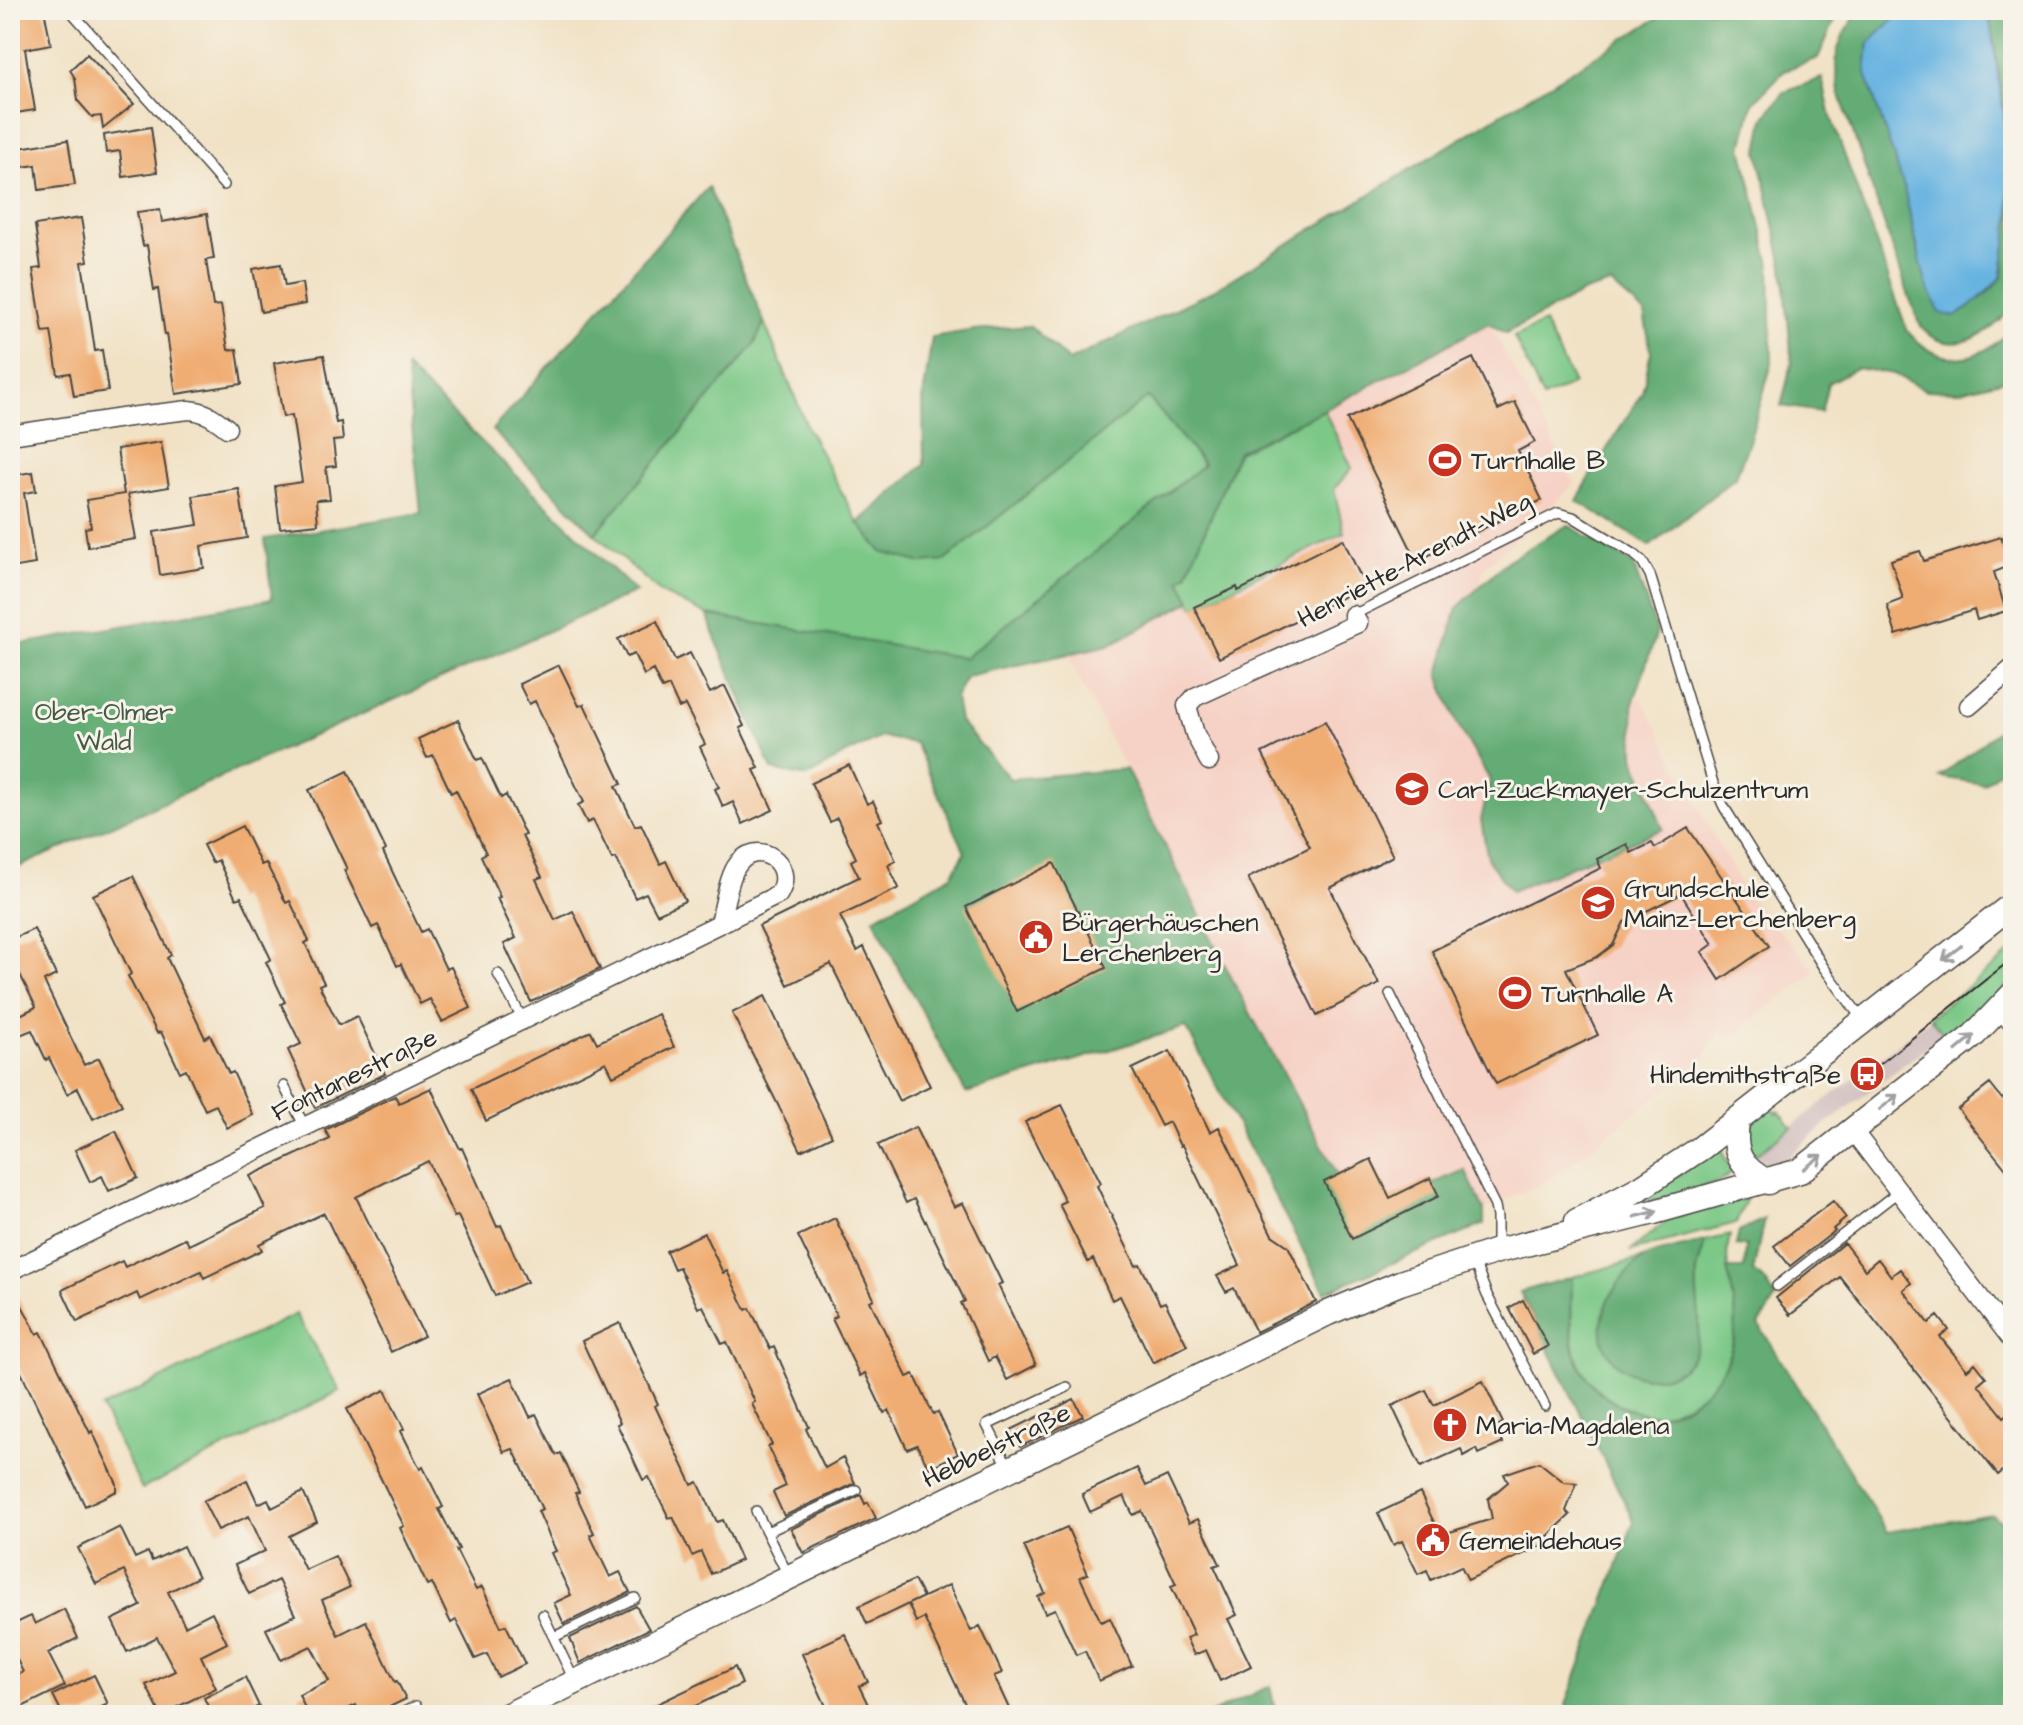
<svg xmlns="http://www.w3.org/2000/svg" width="2023" height="1725" viewBox="0 0 2023 1725" font-family="'Architects Daughter',sans-serif">
<style>
.built{fill:#f6d1c5}
.industrial{fill:#d1bfbf}
.green{fill:#7bc887;stroke:#537a59;stroke-width:2}
.forest{fill:#64ac74;stroke:#486c50;stroke-width:2}
.water{fill:#68b4e1;stroke:#4a7086;stroke-width:2}
.building{fill:#f0ad73}
.lines{fill:none;stroke-linecap:round;stroke-linejoin:round}
.service-casing{stroke:#494642;stroke-width:12}
.minor-casing{stroke:#494642;stroke-width:21}
.tertiary-casing{stroke:#494642;stroke-width:27}
.service{stroke:#fff;stroke-width:9}
.minor{stroke:#fff;stroke-width:18}
.tertiary{stroke:#fff;stroke-width:24}
.tram{stroke:#2b2b2b;stroke-width:2}
.oneway{stroke:#a0a0a0}
.labels{text-anchor:middle;stroke-width:6;stroke-linejoin:round;paint-order:stroke}
.poi-label{font-size:26px;fill:#2b2b2b;stroke:#f7f3e8;text-anchor:start}
.street-label{font-size:26px;fill:#2b2b2b;stroke:#f7f3e8}
.park-label{font-size:26px;fill:#435a47;stroke:#f7f3e8}
</style>
<rect width="100%" height="100%" fill="#f7f3e8"/>
<filter id="ink" filterUnits="userSpaceOnUse"><feTurbulence type="fractalNoise" baseFrequency=".0125" numOctaves="2"/><feDisplacementMap in="SourceGraphic" scale="16" xChannelSelector="R" yChannelSelector="G"/><feConvolveMatrix kernelMatrix="1 2 1 2 8 2 1 2 1" color-interpolation-filters="sRGB"/></filter>
<filter id="wash" filterUnits="userSpaceOnUse"><feTurbulence type="fractalNoise" baseFrequency=".006" numOctaves="4" result="noise"/><feDisplacementMap in="SourceGraphic" scale="32" xChannelSelector="R" yChannelSelector="G"/><feGaussianBlur stdDeviation="1.8" result="paint"/><feColorMatrix in="noise" values="0 0 0 0 0 0 0 0 0 0 0 0 0 0 0 0 0 1.4 0 .05"/><feComposite in="paint" operator="in"/></filter>
<g filter="url(#wash)">
<rect width="100%" height="100%" fill="#f1e2c6"/>
<path class="built" d="M1489 323 1575 484 1484 568 1450 684 1496 774 1641 697 1696 803 1748 897 1816 971 1732 1036 1720 1030 1712 1041 1704 1059 1551 1179 1484 1210 1439 1196 1352 1239 1234 983 1049 619 1238 452 1324 410Z"/>
<path class="industrial" d="M2013 951V980L1818 1131 1780 1164 1766 1163 1755 1155 1920 1027Z"/>
<path class="green" d="M764 322 808 429 858 523 882 552 922 563 944 561 1148 396 1204 465 964 658 708 615 661 593 595 534 754 345Z
M1544 323 1574 384 1543 398 1514 337Z
M1324 410 1352 468 1334 489 1344 533 1194 607 1180 579 1187 574 1238 452Z
M2013 951V980L1963 1028 1948 1040 1930 1017Z
M1770 1106 1777 1113 1779 1111 1792 1127 1755 1155C1739 1132 1753 1121 1770 1106Z
M1721 1146 1724 1156 1733 1172 1719 1182 1643 1204 1639 1201Z
M1747 1198 1736 1223 1630 1251 1671 1218Z
M1730 1235C1722 1266 1733 1278 1736 1307 1738 1327 1732 1349 1724 1367 1717 1382 1705 1394 1690 1402 1682 1406 1672 1412 1662 1414 1630 1418 1596 1396 1581 1368 1568 1341 1572 1307 1572 1277L1647 1257 1623 1278 1697 1291V1270L1705 1241Z
M296 1314 340 1391 142 1489 101 1408Z"/>
<path class="forest" d="M1671 10H1843L1836 18 1818 58 1785 70 1753 103 1742 147 1770 265 1772 363 1750 439 1736 477 1650 546 1577 501 1592 473 1642 393 1651 352 1644 313 1611 284 1584 292 1506 333 1489 323 1324 410 1238 451 1187 574 1180 579 1191 601 1109 645 967 676 955 697 959 721 1010 779 1126 769 1234 983 1359 1214 1465 1170 1484 1210V1224L1325 1292 1186 1027 966 1093 896 963 874 918 952 875 965 852 915 743 881 737 844 755 807 777 772 770 713 633 708 615 965 658 1204 464 1148 397 944 561 922 563 882 552 858 523 924 465 923 398 932 337 974 330 1030 326 1069 361 1210 292Z
M1859 10H1903L1869 43 1866 74 1903 184 1918 252 1956 317C1967 309 1997 288 2002 276 2005 268 2005 255 2006 246 2017 169 2002 90 1989 14L1987 10H2013V305C2000 326 1968 349 1942 341 1933 339 1927 333 1921 326L1912 305 1839 92 1836 68 1837 52 1842 38Z
M1822 78 1831 117 1907 330C1940 370 1979 364 2013 328V377L2009 379 1960 391 1925 390 1894 374 1856 368 1828 383 1821 412 1781 406 1792 363 1783 266 1758 151 1764 118 1784 92Z
M708 187 764 322 754 345 595 534 492 430Z
M406 368 636 592 10 871V646L272 599 265 539 421 513Z
M1568 525 1633 564 1657 632 1633 704 1634 756 1663 829 1511 891 1488 860 1481 820 1490 780 1457 723 1439 674 1457 608 1507 561Z
M2013 719V761L1983 784 1940 777Z
M1764 1219 1753 1272 1765 1281 1776 1298 1759 1325 1887 1532 1992 1514 2013 1534V1715H1572L1566 1704 1634 1521 1520 1292 1572 1277C1572 1303 1568 1332 1576 1356 1583 1377 1600 1396 1619 1405 1629 1409 1638 1413 1648 1414 1688 1418 1722 1381 1732 1347 1740 1320 1733 1294 1727 1269H1744L1746 1246 1736 1245 1739 1231Z
M1705 1241C1703 1251 1699 1261 1697 1271 1694 1298 1706 1330 1693 1356 1675 1388 1623 1382 1607 1351 1590 1319 1618 1274 1646 1257 1657 1251 1691 1245 1705 1241Z
M1270 1686 1276 1715H1208Z"/>
<path class="water" d="M1903 10H1987L1989 14 2008 141 2010 218 2001 278 1979 299 1956 317 1940 313 1926 284 1903 184 1866 74 1869 43Z"/>
<g id="blocks">
<path class="building" d="M10 10H44L51 44 25 49 35 110 10 114Z
M87 54 134 104 103 129 101 116 92 117 78 101 75 78 70 70Z
M151 127 157 172 123 177 120 151 106 153 104 135Z
M68 140 75 185 39 190 36 165 22 167 19 148Z
M160 209 162 222 207 214 214 259 206 260 213 306 221 305 228 350 237 349 242 384 176 394 167 334 165 335 158 289 154 290 147 245 143 246 137 212Z
M81 218 88 261 82 262 95 351 102 350 108 391 74 396 70 373 58 375 51 331 43 332 33 269 41 268 35 225Z
M281 264 285 286 302 283 305 304 261 312 253 269Z
M324 355 336 423 341 422 343 440 333 441 336 466 326 467 330 499 316 500 318 524 280 528 275 486 302 482 292 415 283 417 274 363Z
M1473 358 1498 410 1515 402 1535 442 1518 451 1542 500 1417 561 1347 419Z
M161 442 169 487 128 494 136 539 88 547 85 528 91 527 86 500 124 494 117 449Z
M20 472 21 474 33 472 36 491 24 493 35 564 10 568V473Z
M239 489 247 538 201 546 204 568 160 575 154 532 198 525 193 496Z
M2001 537 2010 566 1994 572 2006 611 1977 620 1974 610 1896 635 1887 605 1903 599 1891 560 1920 551 1924 561Z
M1343 539 1365 586 1219 658 1194 607 1237 587 1238 591Z
M657 621 675 660 690 653 710 693 725 686 744 726 740 728 759 768 754 770 773 810 743 824 733 802 723 807 715 789 719 787 700 747 705 744 685 705 679 708 669 686 662 689 653 670 644 675 634 654 627 657 618 639Z
M559 665 579 706 584 704 622 784 616 786 635 826 641 824 660 864 666 861 685 901 657 914 646 893 635 898 616 858 612 859 593 820 587 823 578 805 584 802 554 741 535 701 529 704 519 684Z
M458 720 477 760 482 758 501 798 506 795 525 835 522 836 542 877 536 879 555 920 573 911 600 969 531 1002 504 944 516 938 497 898 500 897 481 856 486 853 456 790 451 793 433 755 427 758 418 739Z
M1325 721 1393 856 1330 888 1379 984 1317 1016 1248 878 1310 847 1262 753Z
M849 765 867 804 873 801 882 820 878 822 896 861 888 865 899 888 840 916 857 951 864 947 930 1086 899 1101 831 964 788 985 759 926 859 877 851 861 856 858 837 818 830 822 811 783Z
M348 771 386 850 383 852 421 932 427 929 446 969 451 967 471 1008 442 1022 430 999 420 1004 401 964 397 966 378 925 372 928 344 870 347 869 309 790Z
M242 826 261 865 266 863 286 903 290 901 309 941 305 943 324 983 319 985 339 1025 357 1016 385 1074 315 1108 288 1050 301 1044 281 1004 285 1002 266 962 271 959 241 897 236 899 218 860 212 863 203 845Z
M1688 828 1769 946 1720 980 1702 952 1713 944 1681 894 1624 922 1613 945 1597 957 1566 969 1598 1035 1496 1084 1432 951 1601 868 1597 859 1627 844 1631 853 1652 843 1655 848Z
M1054 863 1106 968 1017 1012 966 907Z
M133 876 171 955 167 958 205 1038 210 1035 229 1074 233 1072 253 1115 227 1128 216 1105 205 1110 186 1069 180 1072 161 1032 157 1033 128 976 131 974 93 895Z
M34 929 56 975 44 981 84 1065 99 1058 122 1105 93 1119 78 1088 67 1094 49 1058 46 1060 32 1030 20 1035 12 1019 36 1007 10 954V940Z
M765 996 832 1136 801 1151 732 1013Z
M658 1014 674 1047 613 1076 606 1062 486 1121 471 1089 591 1031 597 1043Z
M1170 1051 1210 1132 1219 1127 1272 1235 1288 1246 1316 1302 1256 1332 1234 1288 1226 1292 1217 1276 1240 1265 1182 1145 1180 1146 1169 1122 1161 1126 1132 1069Z
M1990 1084 2002 1099 2013 1091V1178L1958 1109Z
M431 1088 439 1106 460 1149 462 1148 497 1227 501 1225 527 1282 495 1296 458 1216 454 1217 428 1161 356 1197 424 1336 391 1352 324 1213 259 1244 262 1250 204 1278 201 1271 140 1300 137 1293 77 1322 62 1290 122 1261 125 1267 185 1238 189 1245 265 1208 250 1176 330 1139 325 1130 395 1096 399 1103Z
M1062 1105 1101 1183 1097 1186 1136 1266 1140 1264 1160 1304 1165 1302 1187 1345 1153 1363 1120 1296 1112 1300 1093 1259 1088 1262 1059 1204 1065 1201 1025 1122Z
M915 1127 954 1207 963 1203 1002 1283 998 1285 1036 1365 1007 1380 995 1357 988 1361 961 1303 965 1301 926 1221 925 1222 914 1199 906 1203 878 1145Z
M116 1131 138 1178 109 1191 102 1176 90 1182 75 1150Z
M1371 1159 1390 1198 1430 1178 1439 1196 1352 1239 1324 1182Z
M1833 1201 1846 1218 1833 1229 1835 1231 1790 1266 1774 1246Z
M835 1218 874 1299 870 1301 907 1377 914 1374 933 1414 938 1412 958 1454 929 1468 917 1445 907 1449 889 1410 884 1413 865 1373 860 1376 832 1319 837 1316 798 1236Z
M704 1233 723 1273 727 1271 746 1310 750 1308 770 1349 774 1347 809 1427 806 1429 825 1468 843 1458 855 1483 784 1516 773 1492 786 1486 768 1447 772 1445 752 1404 755 1402 727 1342 722 1344 703 1306 698 1308 679 1267 674 1269 666 1251Z
M1844 1243 1865 1270 1878 1259 1891 1276 1900 1269 1911 1283 1903 1290 1929 1323 1938 1316 1949 1330 1940 1337 1967 1370 1975 1363 1986 1377 1978 1384 1992 1402 2004 1417 2013 1410V1462L1998 1475 1840 1277 1790 1315 1776 1298Z
M10 1283 37 1334 41 1332 90 1433 92 1431 117 1484V1491L85 1506 17 1364 10 1367Z
M1523 1300 1548 1346 1533 1354 1509 1308Z
M620 1323 658 1404 655 1406 692 1485 698 1482 717 1522 723 1520 741 1560 711 1574 701 1552 692 1556 673 1517 669 1518 649 1477 643 1480 617 1424 620 1423 582 1341Z
M512 1378 530 1417 536 1414 556 1455 561 1453 579 1492 575 1493 594 1533 590 1535 610 1577 620 1572 630 1592 564 1624 554 1603 571 1595 551 1553 556 1551 538 1511 542 1509 513 1449 504 1452 477 1394Z
M1483 1381 1503 1423 1495 1427 1503 1443 1479 1454 1477 1449 1464 1456 1461 1449 1421 1467 1392 1406 1426 1390 1434 1405Z
M385 1390 404 1429 401 1431 420 1469 423 1467 443 1507 439 1509 459 1549 456 1550 476 1590 482 1587 501 1627 506 1625 525 1664 498 1677 487 1654 475 1659 456 1620 451 1623 432 1583 427 1585 400 1528 404 1526 347 1409Z
M1074 1399 1083 1416 1020 1447 1011 1430Z
M1539 1462 1564 1482 1577 1483 1566 1511 1570 1515 1548 1536 1553 1540 1468 1580 1461 1566 1431 1580 1427 1570 1418 1574 1402 1541 1393 1545 1378 1513 1420 1493 1440 1535 1492 1519 1488 1499 1508 1482 1504 1474Z
M1137 1468 1146 1486 1167 1476 1189 1523 1198 1519 1220 1564 1214 1566 1237 1615 1228 1619 1251 1666 1220 1681 1206 1650 1194 1655 1186 1638 1194 1635 1171 1586 1176 1584 1142 1511 1133 1515 1124 1496 1090 1512 1082 1494Z
M247 1480 258 1504 268 1499 272 1508 303 1492 317 1522 289 1536 305 1570 335 1556 350 1587 322 1600 338 1635 366 1621 395 1682 397 1681 406 1699 373 1715H360L356 1705 335 1715H308L299 1695 329 1681 311 1646 281 1660 266 1629 295 1615 278 1580 249 1594 235 1565 265 1551 249 1516 218 1530 203 1501Z
M861 1495 865 1504 868 1502 876 1518 803 1553 791 1529Z
M120 1527 135 1558 148 1552 152 1561 183 1546 198 1577 168 1592 185 1626 212 1612 227 1643 201 1656 216 1688 161 1715 146 1685 175 1671 157 1637 127 1652 112 1620 141 1606 124 1571 96 1584 78 1548Z
M1067 1527 1088 1574 1080 1577 1101 1622 1110 1618 1132 1666 1099 1681 1085 1651 1076 1655 1055 1609 1045 1613 1038 1597 1045 1593 1024 1546Z
M914 1580 923 1597 867 1624 859 1606Z
M949 1585 971 1631 980 1626 1002 1673 994 1676 1012 1715H975L970 1706 967 1708 924 1618 916 1622 908 1604Z
M636 1606 649 1629 580 1663 570 1638Z
M64 1609 78 1638 48 1653 65 1686 10 1713V1679L23 1672 10 1645V1626L31 1616 35 1624Z
M845 1634 868 1682 859 1686 873 1715H830L802 1654Z
M735 1667 742 1684 676 1715H634Z
M94 1675 108 1704 85 1715H63L53 1695Z
M245 1677 259 1706 241 1715H212L204 1698Z"/>
</g>
</g>
<g filter="url(#ink)">
<use href="#blocks" fill-opacity="0" stroke="#494642" stroke-width="2"/>
<g class="lines">
<defs>
<path id="service" d="M70 10 224 185
M1353 615 1558 513 1573 517 1634 554 1642 561 1650 575 1713 783 1724 807 1824 968 1862 1019
M498 974 523 1020
M1390 994 1495 1206 1497 1217V1250
M284 1086 305 1127
M1473 1259 1487 1295 1545 1406
M1777 1286 1899 1191
M1008 1466 987 1425 1067 1387
M756 1511 788 1575
M767 1532 856 1490
M543 1615 574 1680
M554 1637 635 1598
M398 1715 416 1706 421 1715"/>
<path id="minor" d="M10 435 129 417 189 410C205 411 214 418 227 428
M1969 706 2013 668
M1209 761 1195 734 1187 706 1195 697 1358 623 1353 615
M2000 1008 2013 1024
M1853 1131 2013 1341
M10 1271 778 895C798 864 756 835 736 867 728 880 724 907 720 923"/>
<path id="tertiary" d="M1737 1121C1733 1153 1739 1167 1768 1182
M1577 1221 1640 1188 1701 1148 2013 904
M508 1715 1328 1313 1400 1283 1497 1251 1654 1212 1800 1171 1973 1036 2013 994"/>
</defs>
<use href="#service" class="service-casing"/>
<use href="#minor" class="minor-casing"/>
<use href="#tertiary" class="tertiary-casing"/>
<use href="#service" class="service"/>
<use href="#minor" class="minor"/>
<use href="#tertiary" class="tertiary"/>
<path class="tram" d="M1867 1074 2013 958"/>
</g>
<defs><path id="oneway-shaft" d="M-6 0H5M1.5-3L5.5 0L1.5 3" fill="none" stroke-width="1.6" stroke-linecap="round" stroke-linejoin="round" transform="scale(2)"/></defs>
<g class="oneway">
<use href="#oneway-shaft" transform="translate(1952 953) rotate(142)"/>
<use href="#oneway-shaft" transform="translate(1965 1043) rotate(-40)"/>
<use href="#oneway-shaft" transform="translate(1889 1102) rotate(-38)"/>
<use href="#oneway-shaft" transform="translate(1813 1162) rotate(-37)"/>
<use href="#oneway-shaft" transform="translate(1646 1214) rotate(-14)"/>
</g>
</g>
<defs>
<symbol id="stadium-disc" viewBox="-11 -11 22 22"><circle r="9.5" fill="#c8321e" stroke="#f7f3e8"/><path d="M0-5a6.5 5 0 1 0 0 10a6.5 5 0 1 0 0-10ZM-3.5-1.8h7v3.6h-7Z" fill="#fff"/></symbol>
<symbol id="school-disc" viewBox="-11 -11 22 22"><circle r="9.5" fill="#c8321e" stroke="#f7f3e8"/><path d="M0-5L7-2L0 1L-7-2ZM-4 1L0 2.5L4 1V4Q0 6-4 4Z" fill="#fff"/></symbol>
<symbol id="civic-disc" viewBox="-11 -11 22 22"><circle r="9.5" fill="#c8321e" stroke="#f7f3e8"/><path d="M-.6-6.5H3V-4.5H.6V-3L4-1V1h2V6H-6V1h2V-1L-.6-3ZM-1.2 2.5V6h2.4V2.5Z" fill="#fff"/></symbol>
<symbol id="bus-disc" viewBox="-11 -11 22 22"><circle r="9.5" fill="#c8321e" stroke="#f7f3e8"/><path d="M-5-6H5V4H4V6H2V4H-2V6H-4V4H-5ZM-3.5-4V0h7V-4ZM-3.5 1.2v1.5H-2V1.2ZM2 1.2v1.5H3.5V1.2Z" fill="#fff"/></symbol>
<symbol id="church-disc" viewBox="-11 -11 22 22"><circle r="9.5" fill="#c8321e" stroke="#f7f3e8"/><path d="M-1.2-6h2.4v3.5h3.3v2.4h-3.3V6h-2.4V-.1h-3.3v-2.4h3.3Z" fill="#fff"/></symbol>
</defs>
<g fill-rule="evenodd">
<use href="#stadium-disc" x="1425" y="440" width="40" height="40"/>
<use href="#school-disc" x="1392" y="769" width="40" height="40"/>
<use href="#school-disc" x="1578" y="883" width="40" height="40"/>
<use href="#civic-disc" x="1016" y="917" width="40" height="40"/>
<use href="#stadium-disc" x="1495" y="973" width="40" height="40"/>
<use href="#bus-disc" x="1847" y="1054" width="40" height="40"/>
<use href="#church-disc" x="1430" y="1405" width="40" height="40"/>
<use href="#civic-disc" x="1413" y="1520" width="40" height="40"/>
</g>
<g class="labels">
<g class="poi-label">
<text x="1471" y="469">Turnhalle B</text>
<text x="1438" y="798">Carl-Zuckmayer-Schulzentrum</text>
<text x="1624" y="897">Grundschule<tspan x="1624" dy="30">Mainz-Lerchenberg</tspan></text>
<text x="1062" y="931">Bürgerhäuschen<tspan x="1062" dy="30">Lerchenberg</tspan></text>
<text x="1541" y="1002">Turnhalle A</text>
<text x="1841" y="1083" text-anchor="end">Hindemithstraße</text>
<text x="1476" y="1434">Maria-Magdalena</text>
<text x="1459" y="1549">Gemeindehaus</text>
</g>
<g class="street-label">
<text transform="translate(1414 559) rotate(-28)" y="9">Henriette-Arendt-Weg</text>
<text transform="translate(354 1074) rotate(-26)" y="9">Fontanestraße</text>
<text transform="translate(996 1445) rotate(-26)" y="9">Hebbelstraße</text>
</g>
<g class="park-label">
<text x="104" y="720">Ober-Olmer<tspan x="104" dy="30">Wald</tspan></text>
</g>
</g>
<rect width="2023" height="1725" fill="none" stroke="#f7f3e8" stroke-width="40"/>
</svg>
